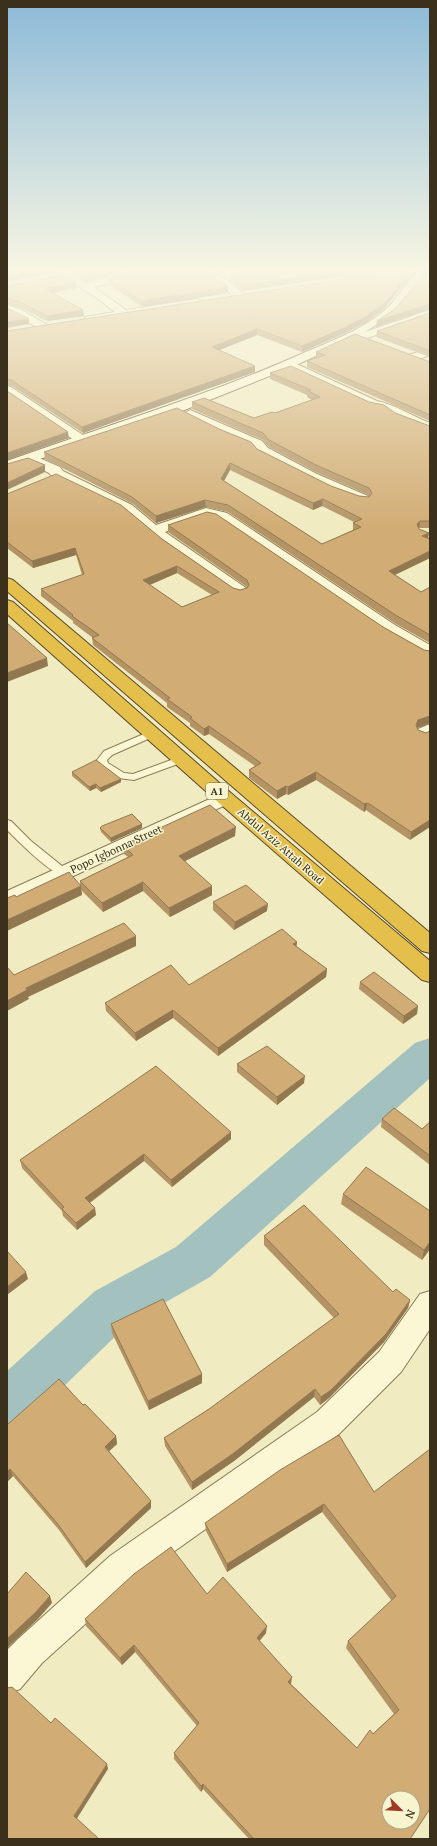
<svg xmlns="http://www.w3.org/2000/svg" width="437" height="1846" viewBox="0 0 437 1846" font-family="'PT Serif',serif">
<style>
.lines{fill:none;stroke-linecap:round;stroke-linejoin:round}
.river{fill:#a3c2bf;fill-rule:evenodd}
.lane-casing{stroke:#8b7c57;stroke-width:2}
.street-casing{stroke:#8b7c57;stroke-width:2}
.secondary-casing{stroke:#6d5d3a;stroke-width:2}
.highway-casing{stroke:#58492c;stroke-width:2}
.lane{fill:#fbf7d4;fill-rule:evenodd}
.street{fill:#fbf7d4;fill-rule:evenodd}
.secondary{fill:#fbf7d4;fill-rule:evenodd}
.highway{fill:#e5bf4b;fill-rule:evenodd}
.wall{fill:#b49464;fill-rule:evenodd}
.shaded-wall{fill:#927851}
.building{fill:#d1ac74;stroke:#927851;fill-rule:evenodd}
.labels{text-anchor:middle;stroke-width:3;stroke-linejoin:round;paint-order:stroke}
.shield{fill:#f7f4d0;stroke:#736b52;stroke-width:1}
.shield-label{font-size:10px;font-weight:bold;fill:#3a301c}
.street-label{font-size:11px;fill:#3a301c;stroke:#f7f4d0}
</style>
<rect width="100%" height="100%" fill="#f0ebc0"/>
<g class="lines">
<path class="river" d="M430 1038V1078L210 1277 129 1323 25 1424 7 1432V1371L95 1291 176 1247 415 1043Z"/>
<defs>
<path id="lane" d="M153 730 157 731 158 733 157 735 112 755 107 760 108 763 124 773 133 774 182 756 187 759 186 761 134 780 118 778 98 765 97 760 104 751Z
M7 820 11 821 31 841 67 870 69 873 67 876C55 879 17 840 7 830Z"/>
<path id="street" d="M54 271H67L86 283 134 271H153L152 273 94 287 126 310 197 299 202 302 197 305 89 322 85 321 84 319 85 317 115 312 97 298Z
M193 271C214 271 231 279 244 296L239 299 235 298 217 282Z
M327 271H338L347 280 342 283 338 282Z
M7 305 20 309 49 326 47 328H39L7 312Z
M430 310V317L364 339 360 340 354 337 356 335Z
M430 348V355L413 361 407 357 409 355Z
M288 360 377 401C396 405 412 416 430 423V432L395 418 384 410 369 407 284 367 282 364Z
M7 386 11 387 89 439 87 442H77L7 395Z
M190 410 262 441 268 448 317 474 368 496 370 499 368 502C351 506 277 464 258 454L252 447 186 417 184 414Z
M30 454 60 467 63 471 132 505 156 525 206 508 227 513 395 625 430 645V657L424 656 383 633 217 519 207 517 165 532 246 588 248 591 246 594 240 596 234 594 163 545 122 511 52 477 49 473 25 461 23 458 25 455Z
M430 724V737L425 739 418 737 416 733 418 729Z
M225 792 232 794 235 798 232 802 7 907V891Z
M430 1291V1329L401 1372 339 1434 134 1580 42 1663 20 1689 7 1694V1650L18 1639 110 1556 317 1412 379 1352 420 1294Z"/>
<path id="secondary" d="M419 271 430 273 421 279 393 314 359 336 292 367 182 411 7 470V461C105 426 204 397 299 355 328 342 361 331 385 310 396 301 404 286 413 275Z"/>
<path id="highway" d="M7 578 13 580 430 933V953L422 951 7 591Z
M7 600 13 602 232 794 430 961V982L422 980 218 802 7 614Z"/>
</defs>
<use href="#lane" class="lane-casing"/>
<use href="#street" class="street-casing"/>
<use href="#secondary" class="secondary-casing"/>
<use href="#highway" class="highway-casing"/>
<use href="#lane" class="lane"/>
<use href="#street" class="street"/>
<use href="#secondary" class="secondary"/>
<use href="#highway" class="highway"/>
</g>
<path class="wall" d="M70 271H126L86 281Z
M212 271H228L219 274Z
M239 271H416L414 272H373L342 276 242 291 230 280V275Z
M407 276 406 282 384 309 365 323 343 334 302 352 257 335 219 350 255 372 83 433 12 386 7 385V331Z
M109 279 228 293 142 307 110 285Z
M7 286 76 288 53 293 83 310 84 316 47 321 21 308 7 304Z
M430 313V357L376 337 377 331Z
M316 352 430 362V421L307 367V361L317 358H316Z
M270 373 369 402 395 413 430 426V528H418L428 538 430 558 395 575 421 592 430 587V643L396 624 228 512 206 507 156 523 133 504 45 459 44 452 257 449 331 486 359 496 369 497V495L318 473 269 447 263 440 192 409V402L254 418 275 413 312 400 307 397V395L270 379ZM230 470 313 510 322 506 354 522 353 523V530L322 544 224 481Z
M7 494 162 539 233 588 240 590 247 588V587L168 532V525L383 627 424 650 430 651V723L417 728 418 730 426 733 410 840 370 813 366 810 364 812 316 780 288 795 286 794 277 799 249 778V770L255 766 209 734 204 736 190 726V723L167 707V703L93 645 92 638H93L73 623V621L41 596V589L82 575 76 555 33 568 7 548ZM177 573 212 595 182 607 149 585Z
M72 772 121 782 101 792 96 788 90 791 72 776Z
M142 824V828L111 842 101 832 100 828Z
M235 836 185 861 212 895 170 917 143 891 103 912 81 890 82 895 16 897 80 885V881L128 857 124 854 123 845Z
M213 902 267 911 234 930 213 910Z
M297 942 296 946 327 969 326 977 218 1056 173 1018 136 1041 106 1011 105 1003 189 985Z
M360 982 417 1014 403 1024 359 989Z
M237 1064 304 1083 277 1105 237 1072Z
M382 1119 422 1129 430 1122V1165L381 1127Z
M231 1132V1139L172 1187 144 1161 90 1203 96 1215 77 1230 63 1216 62 1211 22 1168 20 1160Z
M343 1194 430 1211V1249L422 1260 341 1204Z
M264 1236 410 1300 408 1308 384 1342 329 1398 320 1405 314 1397 234 1461 192 1490 165 1446 164 1438 209 1409 334 1318 264 1245Z
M111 1324 202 1383 149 1410 112 1333Z
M83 1405 116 1436 117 1444 109 1451 151 1501V1508L86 1568 59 1530 13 1476 8 1481 7 1480V1425Z
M430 1449 410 1839H249L203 1789 201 1792 174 1759V1753L197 1726 135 1652 122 1665 86 1626 85 1619 207 1594 266 1633 259 1641 291 1684 357 1748 394 1714 346 1648 348 1641 392 1601 322 1512 227 1572 206 1531 205 1523 374 1492Z"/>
<path class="shaded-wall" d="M34 271H54V273L7 282V277Z
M104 271H126L86 281V276Z
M219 271H228L219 274Z
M334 271H373V272L342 276 242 291 243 286Z
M407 276 406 282 384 309 365 323 343 334 302 352V346Z
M76 282V288L47 294 46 289Z
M228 287V293L142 307V301Z
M430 304V309L376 327 377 321Z
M83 310 84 316 47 321V316Z
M29 319V324L7 328V322Z
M257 329V335L212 353V347Z
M255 366V372L83 433 82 427Z
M68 432 69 438 7 460V453Z
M230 463V470L221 486V479Z
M45 465V472L7 490V483Z
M323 499 322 506 313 510V503Z
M205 500 206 507 156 523V516Z
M420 521 419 528 416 531 417 524Z
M429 533 428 540 422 536Z
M75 548 76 555 33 568 32 561Z
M430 551V558L388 578 389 571Z
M177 566V573L143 588V580Z
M47 658 48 666 7 682V673Z
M430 716V723L417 728 415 732 416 725 418 720Z
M209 726V734L204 736V729Z
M316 772V780L288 795V787Z
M121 779V782L101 792 100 788Z
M96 784V788L90 791 89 787Z
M286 786V794L277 799V791Z
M367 803 366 810 364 812V804Z
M430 815V827L410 840 411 832Z
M142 824V828L111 842V838Z
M236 827 235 836 179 864V856Z
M143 882V891L103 912 102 903Z
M81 886 82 895 7 931V920Z
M212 886V895L170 917 169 908Z
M268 904 267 911 234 930 235 922Z
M136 936V946L28 997 29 999 7 1011V1001L26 988Z
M297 942 296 950 293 944Z
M327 969 326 977 218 1056V1048Z
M418 1006 417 1014 403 1024 404 1016Z
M173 1010V1018L136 1041 135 1033Z
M305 1076 304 1083 277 1105V1097Z
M231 1132V1139L172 1187 171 1180Z
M144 1154V1161L86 1205 85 1198Z
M95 1208 96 1215 77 1230 76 1223Z
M430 1242V1249L422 1260 424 1250Z
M26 1272 28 1279 7 1295V1287Z
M410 1300 408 1308 384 1342 329 1398 320 1405 321 1397Z
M202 1374V1383L149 1410 148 1401Z
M315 1389 314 1397 234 1461 192 1490V1482Z
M116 1436 117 1444 106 1454 105 1447Z
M10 1469 13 1476 8 1481 7 1472Z
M151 1501V1508L86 1568 85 1562Z
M324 1504 322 1512 227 1572V1564Z
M50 1596 52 1603 38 1619 7 1648V1639Z
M267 1626 266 1633 256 1645 257 1638Z
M134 1645 135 1652 122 1665 120 1658Z
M292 1677 291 1684 288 1682Z
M107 1764 108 1769 76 1820 74 1816Z
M203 1784V1789L201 1792V1786Z"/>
<path class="building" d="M7 271H34L7 277Z
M79 271H104L86 276Z
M142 271H202L216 278 228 287 142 301 109 279Z
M239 271H334L243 286 230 275Z
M426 271H430V304L377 321 395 309 423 275Z
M63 275 76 282 46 289 83 310 47 316 20 302 7 298V286Z
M374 276H407L385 303 365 317 344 328 302 346 257 329 212 347 255 366 82 427 11 380 7 379V331L343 279Z
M7 308 29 319 7 322Z
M430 313V351L377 331Z
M355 334 430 362V415L307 361 325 355 316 352Z
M291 366 369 402 384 405 395 413 430 426V521H420L417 524 419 529 429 533 422 536 430 539V551L389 571 421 592 430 587V635L397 616 228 505 205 500 156 516 132 497 44 452 177 408 219 429 251 442 257 449 331 486 359 496 369 497 372 493 369 488 318 466 269 440 263 433 192 402 204 398 254 418 272 412 275 413 320 397 308 391 311 390 270 373ZM230 463 313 503 323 499 362 519 353 523 361 527 322 544 221 479Z
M7 391 68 432 7 453Z
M28 458 45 465 7 483V464Z
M56 474 121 505 162 539 233 588 240 590 247 588 249 585 247 580 168 525 207 512 216 514 383 627 424 650 430 651V716L418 720 416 725 418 730 426 733 430 731V820L411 832 371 805 367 803 364 804 316 772 288 787 286 786 277 791 249 770 261 763 209 726 204 729 190 718 192 717 167 699 170 698 92 638 99 635 72 616 73 615 41 589 84 574 75 548 32 561 7 542V494ZM177 566 219 592 182 607 143 580Z
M7 623 47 658 7 673Z
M96 760 121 779 100 788 96 784 89 787 72 772Z
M210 805 236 827 179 856 212 886 169 908 143 882 102 903 80 881 133 855 123 845Z
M132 814 142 824 111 838 100 828 102 826Z
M69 872 81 886 7 920V898L15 895 16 897Z
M246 885 268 904 235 922 213 902Z
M124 923 136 936 26 988 27 990 7 1001V967L14 975Z
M282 929 297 942 293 944 327 969 218 1048 173 1010 135 1033 105 1003 171 965 189 985Z
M374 972 418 1006 404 1016 360 982Z
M267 1046 305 1076 277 1097 237 1064Z
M156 1066 231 1132 171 1180 144 1154 85 1198 95 1208 76 1223 62 1209 64 1207 20 1160Z
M394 1108 422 1129 430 1122V1156L382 1119Z
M366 1167 430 1211V1242L424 1250 343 1194Z
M304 1205 393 1292 396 1289 410 1300 386 1334 331 1390 321 1397 315 1389 234 1453 192 1482 164 1438 209 1409 339 1314 264 1236Z
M7 1251 26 1272 7 1287Z
M163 1299 202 1374 148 1401 111 1324Z
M59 1379 83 1405 85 1404 116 1436 105 1447 151 1501 85 1562 57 1523 10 1469 7 1472V1425Z
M339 1435 374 1492 430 1449V1809L410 1839H254L203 1784 201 1786 174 1753 199 1723 134 1645 120 1658 85 1619 134 1574 171 1547 207 1594 223 1577 267 1626 257 1638 292 1677 288 1682 357 1748 370 1730 373 1734 399 1710 348 1641 396 1596 324 1504 227 1564 205 1523 280 1470ZM389 1798H413V1822H389Z
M26 1572 50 1596 36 1612 7 1639V1594Z
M12 1687 51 1723 55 1718 107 1764 74 1816 99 1839H7V1688Z"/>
<linearGradient id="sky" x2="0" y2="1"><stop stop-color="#8cbad8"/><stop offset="0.51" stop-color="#f8f6e3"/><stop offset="1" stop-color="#f8f6e3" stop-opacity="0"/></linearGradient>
<rect width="437" height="530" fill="url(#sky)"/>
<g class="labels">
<rect class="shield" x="206" y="783" width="22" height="16" rx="3"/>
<g class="shield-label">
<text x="217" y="795">A1</text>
</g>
<g class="street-label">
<text transform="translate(281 846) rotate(41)" y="4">Abdul Aziz Attah Road</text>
<text transform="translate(116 849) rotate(-25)" y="4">Popo Igbonna Street</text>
</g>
</g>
<rect width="437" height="1846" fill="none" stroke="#3a301c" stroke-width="16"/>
<g transform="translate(401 1810) rotate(114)"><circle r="19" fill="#f7f4d0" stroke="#aba688"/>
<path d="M0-3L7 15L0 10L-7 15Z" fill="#9e3a23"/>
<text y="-6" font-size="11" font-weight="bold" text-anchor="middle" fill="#3a301c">N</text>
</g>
</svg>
